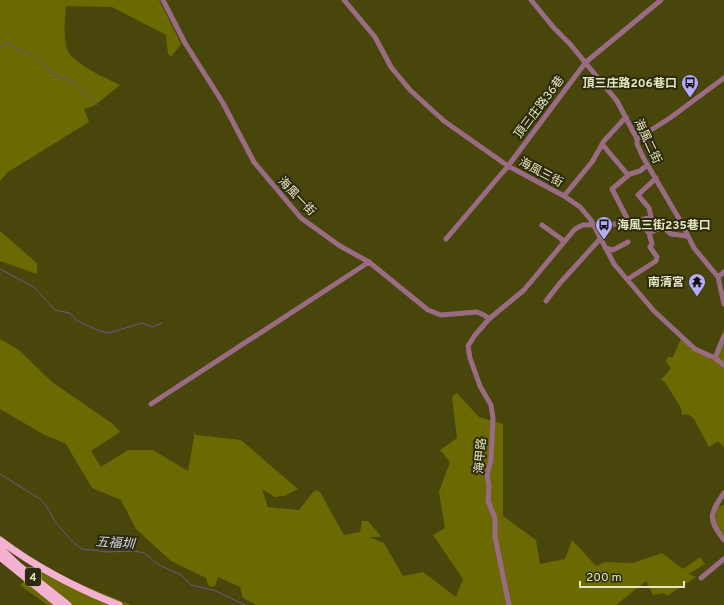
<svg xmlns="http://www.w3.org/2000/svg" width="724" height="605" viewBox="0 0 724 605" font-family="Overpass,'Noto Sans TC',sans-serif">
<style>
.green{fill:#6b6902}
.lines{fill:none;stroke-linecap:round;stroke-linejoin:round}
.stream{stroke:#6a588f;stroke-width:1}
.minor{stroke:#9a6c83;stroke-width:5}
.highway{stroke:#f4b1d2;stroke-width:7}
.labels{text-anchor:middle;stroke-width:4;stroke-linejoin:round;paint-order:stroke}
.shield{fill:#2c2c0d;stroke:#afaf8c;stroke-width:1}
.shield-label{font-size:11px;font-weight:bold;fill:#e7e7c3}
.poi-label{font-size:12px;font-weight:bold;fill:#e7e7c3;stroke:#2c2c0d;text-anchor:end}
.street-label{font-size:12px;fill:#e7e7c3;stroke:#2c2c0d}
.water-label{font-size:13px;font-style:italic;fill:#dbd9f4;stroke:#2c2c0d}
</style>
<rect width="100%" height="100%" fill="#48460b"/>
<path class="green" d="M0 0H159L181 44 171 57 168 54 166 35 112 7 66 6C65 20 63 36 67 49 71 63 108 79 120 85L94 106 84 109 89 122 8 172 0 181Z
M0 231 37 263V274L0 261Z
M724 329V447L718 441 709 447 694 419 688 414 682 415 681 408 665 382 661 380 671 368 666 362 668 357H673L681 339 712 360Z
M0 339 19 350 52 382 113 424 120 432 91 451 101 467 128 450H153L188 471 195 431 196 435 241 440 298 489 284 496 275 497 262 489 268 507 299 510 315 490 320 492 344 535 360 532 362 521H368L380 535V537H369L384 543 403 576 423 572 456 597 463 579 433 535 445 528 439 492 450 462 440 450 457 438 452 397 457 393 479 417 503 424V516L536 540 540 564 565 559 572 540 596 566 605 562 633 563 662 553 683 569 700 557 705 564 689 574 696 577 667 596 664 593 653 595 646 581 616 605H256L243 598 240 587 218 577 215 586 212 587 208 585 206 578 171 561 136 529 121 500 92 488 66 444 43 434 0 409Z
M724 505V536C716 525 712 520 718 507Z
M42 564 73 581 131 605H47L20 585Z"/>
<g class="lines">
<path class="stream" d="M0 48 7 43 33 56 56 76 73 81 83 92 98 105
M0 269 35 288 55 310 70 313 76 320 97 330 109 333 142 323 153 327 162 323
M0 474 40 499 47 507 55 522 73 542 82 549 107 552 134 551 144 553 159 565 181 575 191 585 216 591 245 605"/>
<path class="minor" d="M163 0 185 43 223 103 254 162 301 218 340 246 369 262 428 310 441 315 477 312 484 315 489 319
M344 0 375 37 391 67 410 90 444 121 508 166 564 196 580 207 591 220 614 264 654 311 695 349 715 358 724 365
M531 0 554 28 570 44 617 101 637 139V144L644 159 681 222 694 248 718 277 724 304
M637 139 670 118 724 78
M602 144 628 175
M564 196 592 162 604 141 626 117
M628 220 612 189 630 174 640 171 647 165
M638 221 649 233 663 227 671 234 687 236
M542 225 564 241
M446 239 508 166 586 62 661 0
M605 248 613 250 628 242
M718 277 724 272
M628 279 656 261 657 257 650 247 652 244 649 233
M546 301 560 283 600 239
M715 358 724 336
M151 404 369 262
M724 493C709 515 708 519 724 540
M701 578 724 559
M509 605 495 537V518L488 501 489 486 487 475 491 460 493 418 491 405 480 386 470 358 468 346 475 335 489 319 524 290 575 229 583 225 616 224 628 220 638 221 651 217 649 208 638 195 656 178"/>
<path class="highway" d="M0 540C37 568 76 588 119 605
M0 548 19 566 68 605
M0 557 59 605"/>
</g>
<defs>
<symbol id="bus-pin" viewBox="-11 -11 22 30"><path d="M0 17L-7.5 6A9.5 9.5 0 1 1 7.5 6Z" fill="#b4acf9" stroke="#2c2c0d"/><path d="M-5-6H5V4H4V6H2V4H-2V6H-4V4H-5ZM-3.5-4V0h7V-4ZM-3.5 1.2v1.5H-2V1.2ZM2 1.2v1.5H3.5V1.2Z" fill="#111"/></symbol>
<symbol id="temple-pin" viewBox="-11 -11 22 30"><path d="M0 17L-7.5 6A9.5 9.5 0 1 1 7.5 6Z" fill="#b4acf9" stroke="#2c2c0d"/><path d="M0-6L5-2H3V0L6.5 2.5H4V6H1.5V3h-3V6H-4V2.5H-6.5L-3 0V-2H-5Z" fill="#111"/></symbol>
</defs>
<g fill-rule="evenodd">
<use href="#bus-pin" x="680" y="73" width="20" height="27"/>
<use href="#bus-pin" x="594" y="215" width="20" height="27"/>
<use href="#temple-pin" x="687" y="272" width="20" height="27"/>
</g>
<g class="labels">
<rect class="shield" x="25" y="568" width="16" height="18" rx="3"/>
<g class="shield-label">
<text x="33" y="581">4</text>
</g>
<g class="poi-label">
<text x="677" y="87">頂三庄路206巷口</text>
<text x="617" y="229" text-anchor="start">海風三街235巷口</text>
<text x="684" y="286">南清宮</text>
</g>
<g class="street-label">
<text transform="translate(539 107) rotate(-53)" y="4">頂三庄路36巷</text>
<text transform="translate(648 141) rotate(65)" y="4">海風二街</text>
<text transform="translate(541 172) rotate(28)" y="4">海風三街</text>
<text transform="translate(297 196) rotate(46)" y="4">海風一街</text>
<text transform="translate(480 456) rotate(-85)" y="4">海甲路</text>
</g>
<g class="water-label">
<text transform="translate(115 542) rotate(4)" y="5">五福圳</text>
</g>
</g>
<path d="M580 581v6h104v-6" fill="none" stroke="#e7e7c3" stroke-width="2"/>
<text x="586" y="581" font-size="12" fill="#e7e7c3" stroke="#2c2c0d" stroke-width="3" paint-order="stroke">200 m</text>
</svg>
